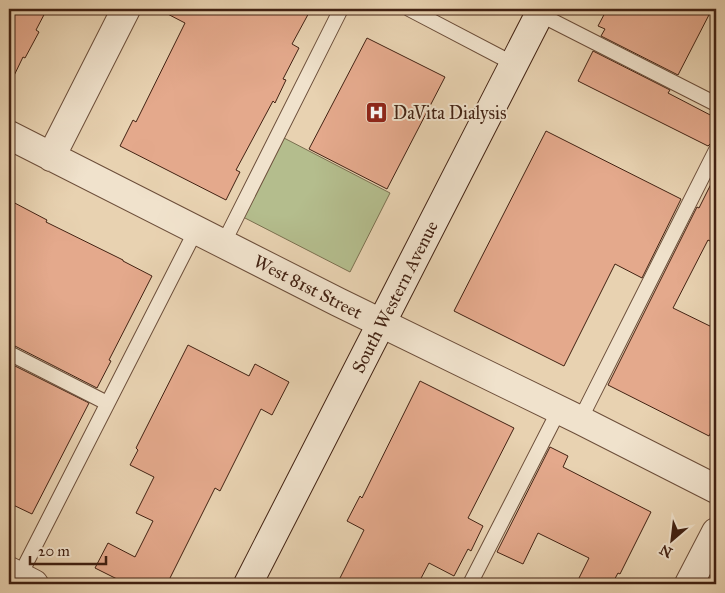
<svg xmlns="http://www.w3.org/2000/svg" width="725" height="593" viewBox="0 0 725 593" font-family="'IM FELL Great Primer',serif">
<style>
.green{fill:#b4bd8d;stroke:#7b7050}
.building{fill:#e4a98c;stroke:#422213}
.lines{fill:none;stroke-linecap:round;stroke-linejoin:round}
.lane-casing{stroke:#6c4e3a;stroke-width:16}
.street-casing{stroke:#6c4e3a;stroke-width:30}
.secondary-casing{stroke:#422213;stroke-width:30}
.lane{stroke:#f0e2cc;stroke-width:14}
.street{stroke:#f0e2cc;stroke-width:28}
.secondary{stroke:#f0e2cc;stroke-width:28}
.labels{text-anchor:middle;stroke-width:4;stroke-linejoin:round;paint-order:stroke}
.poi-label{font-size:18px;fill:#422213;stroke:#f0e2cc;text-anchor:start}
.street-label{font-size:18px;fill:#422213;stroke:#f0e2cc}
</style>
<rect width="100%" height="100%" fill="#e8d2b1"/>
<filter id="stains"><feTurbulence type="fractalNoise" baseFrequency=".004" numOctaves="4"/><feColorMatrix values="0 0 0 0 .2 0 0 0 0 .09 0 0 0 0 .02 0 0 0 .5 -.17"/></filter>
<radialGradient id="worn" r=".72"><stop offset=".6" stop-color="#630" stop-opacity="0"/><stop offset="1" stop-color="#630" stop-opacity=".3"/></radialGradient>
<path class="green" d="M284 138 390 193 350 272 243 217Z"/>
<path class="building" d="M9 9H47L36 30 39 32 25 58 23 57 9 86Z
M158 9H311L292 44 299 48 283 79 286 80 275 103 273 101 236 170 240 172 226 200 120 146 133 120 136 122 185 23Z
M607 9H712L678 75 601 36 605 29 598 26Z
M367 38 445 77 387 189 309 149Z
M593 51 670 90 668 93 716 118V141L712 142 708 146 578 81Z
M546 131 681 199 642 278 615 264 564 366 454 311Z
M716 174V244L708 240 673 308 716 329V422L709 436 608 385 697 207 699 208Z
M9 200 47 220 46 222 123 260V261L152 276 109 360 111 361 97 388 13 345 9 344Z
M188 345 249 376 255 364 289 382 272 415 261 409 220 491 215 488 167 584H127L95 568 108 543 135 557 153 521 136 513 154 477 130 465 138 450 136 448Z
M9 363 89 403 32 514 9 503Z
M420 381 514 428 468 518 483 526 471 551 468 549 454 576 429 563 418 584H337L364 530 347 521 360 496 362 498Z
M550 447 568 456 563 467 651 512 620 574 618 573 612 584H576L589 558 538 533 523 564 497 552Z"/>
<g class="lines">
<defs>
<path id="lane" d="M409 9 514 64
M539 14 716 104
M223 244 341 9
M9 353 107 403
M580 420 716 150
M17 581 196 230
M470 584 559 410"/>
<path id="street" d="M9 135 338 302 580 420 716 489
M51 157 126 9
M9 571 34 584
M689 584 716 532"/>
<path id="secondary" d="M248 584 542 9"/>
</defs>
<use href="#lane" class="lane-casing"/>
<use href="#street" class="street-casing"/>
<use href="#secondary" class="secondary-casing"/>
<use href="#lane" class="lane"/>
<use href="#street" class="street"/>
<use href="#secondary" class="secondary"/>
</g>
<defs>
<symbol id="hospital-square" viewBox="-11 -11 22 22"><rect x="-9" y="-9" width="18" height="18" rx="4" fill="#8f2418" stroke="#f0e2cc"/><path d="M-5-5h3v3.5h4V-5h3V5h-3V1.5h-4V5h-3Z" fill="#fff"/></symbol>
</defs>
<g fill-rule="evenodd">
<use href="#hospital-square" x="364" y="100" width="25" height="25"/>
</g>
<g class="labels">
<g class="poi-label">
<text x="393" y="119">DaVita Dialysis</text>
</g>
<g class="street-label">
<text transform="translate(308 287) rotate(27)" y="6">West 81st Street</text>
<text transform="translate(395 297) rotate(-63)" y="6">South Western Avenue</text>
</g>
</g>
<rect width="725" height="593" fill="none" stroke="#e8d2b1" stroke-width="30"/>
<rect x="10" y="10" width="705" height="573" fill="none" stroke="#422213" stroke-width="2.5"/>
<rect x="15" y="15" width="695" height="563" fill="none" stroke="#422213"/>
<g transform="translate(672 540) rotate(208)" stroke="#f0e2cc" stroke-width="4" paint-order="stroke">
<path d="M0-4L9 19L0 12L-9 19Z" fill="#422213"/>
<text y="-8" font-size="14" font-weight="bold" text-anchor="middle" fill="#422213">N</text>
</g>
<path d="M30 556v8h76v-8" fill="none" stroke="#422213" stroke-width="2.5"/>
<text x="38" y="556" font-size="15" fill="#422213" stroke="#f0e2cc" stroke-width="4" paint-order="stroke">20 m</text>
<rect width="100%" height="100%" filter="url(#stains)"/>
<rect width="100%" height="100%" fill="url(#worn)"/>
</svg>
